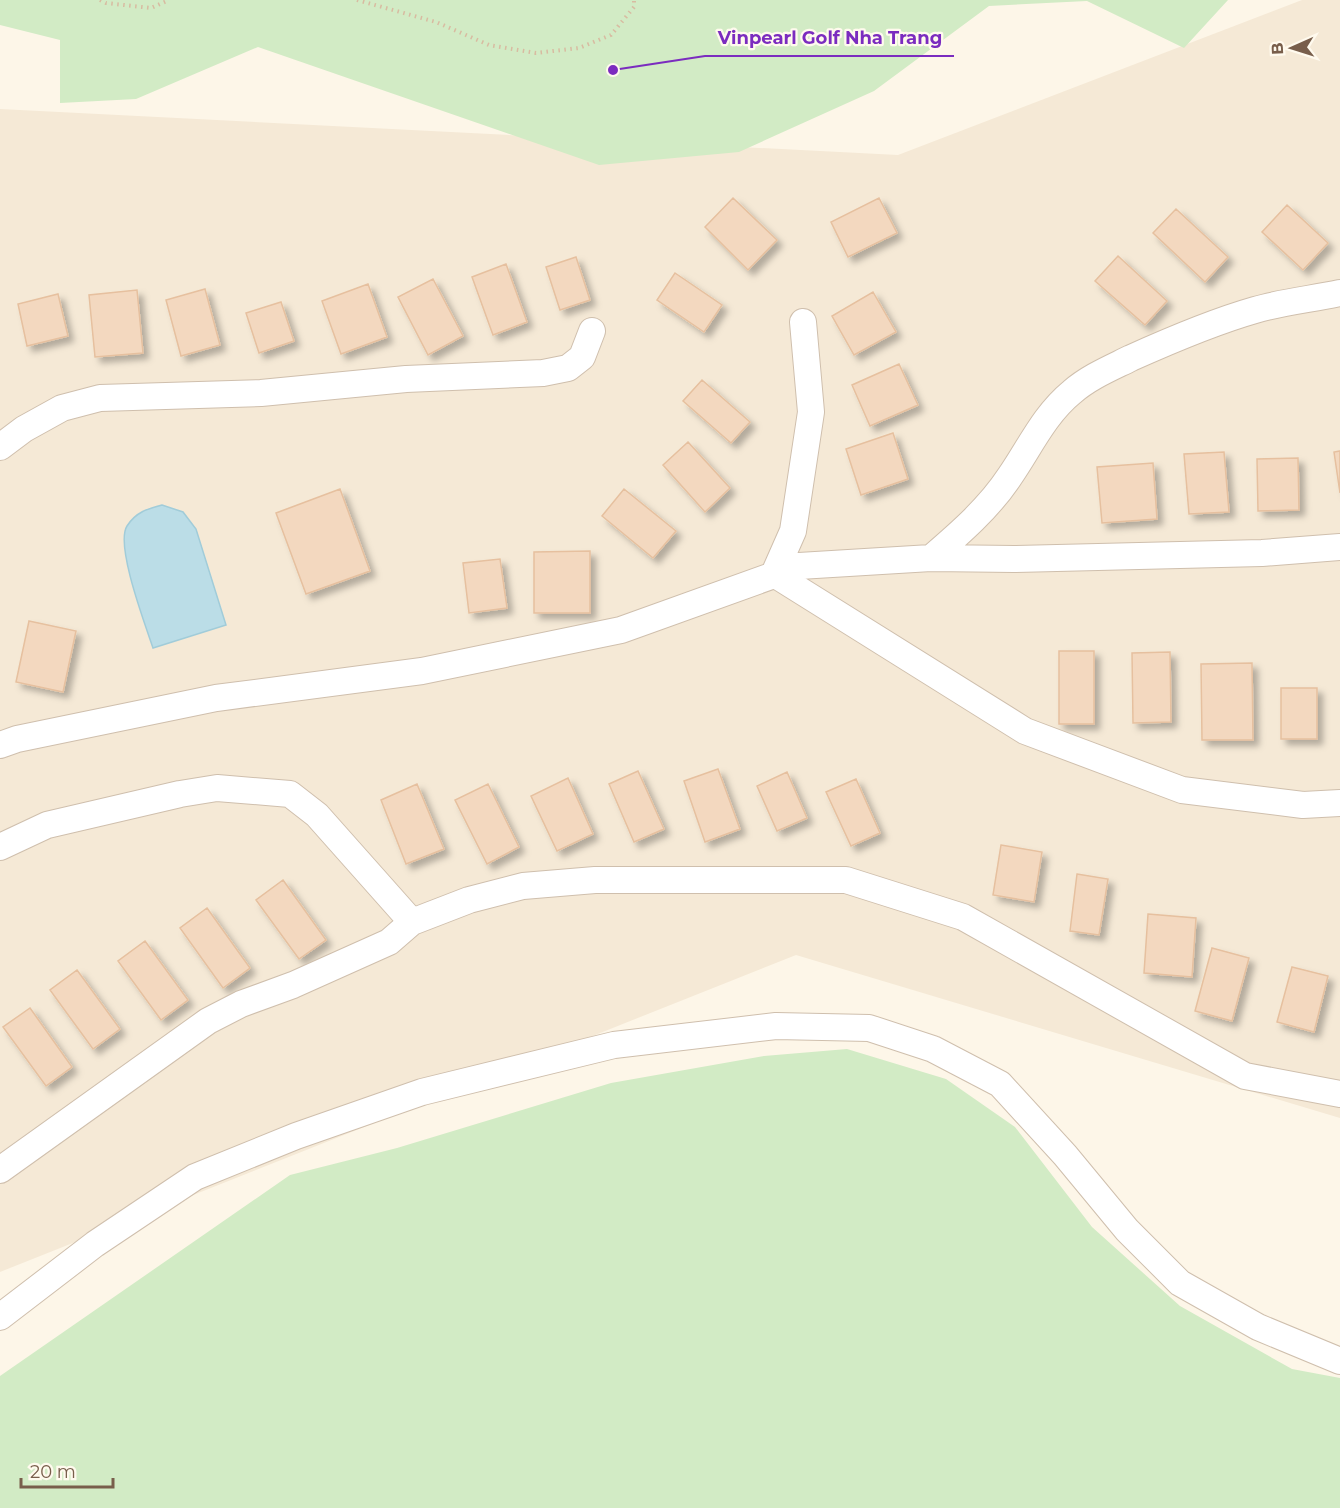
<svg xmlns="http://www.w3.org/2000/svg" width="1340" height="1508" viewBox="0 0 1340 1508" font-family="Montserrat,sans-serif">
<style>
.residential{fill:#f5e9d6}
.green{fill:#d2ebc5}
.water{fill:#bbdde7;stroke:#a1ccd9;stroke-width:1.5}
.building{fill:#f3d8bf;stroke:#e6c09f;stroke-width:1.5;filter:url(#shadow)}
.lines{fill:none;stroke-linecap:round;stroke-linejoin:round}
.minor-casing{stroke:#cfbfad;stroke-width:28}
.path{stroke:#d8bba1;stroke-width:4;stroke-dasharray:1.5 4.5;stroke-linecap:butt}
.minor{stroke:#fff;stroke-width:26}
.leader{fill:none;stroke:#7b2cbf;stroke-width:2}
.callout-dot{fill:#7b2cbf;stroke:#fffaee;stroke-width:2}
.callout-label{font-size:18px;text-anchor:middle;font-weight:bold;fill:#7b2cbf;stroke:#fffaee;stroke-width:4.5;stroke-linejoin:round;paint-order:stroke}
</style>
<defs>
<filter id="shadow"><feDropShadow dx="5.5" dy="5.5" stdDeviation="3" flood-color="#0004"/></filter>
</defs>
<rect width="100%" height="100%" fill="#fdf6e8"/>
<path class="residential" d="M1302 0H1340V1118L796 955 0 1272V109L898 155Z"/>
<path class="green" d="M0 0H1228L1184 48 1087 1 989 6 874 91 739 152 599 165 258 47 136 99 60 103V40L0 25Z
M847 1049 946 1079 1015 1127 1092 1227 1180 1306 1292 1369 1340 1378V1508H0V1376L290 1175 397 1148 611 1083 764 1056Z"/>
<path class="water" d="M162 505 183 512 196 529 226 625 153 648C145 624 115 545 127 526 136 512 147 509 162 505Z"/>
<path class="building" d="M733 198 777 240 748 270 705 227Z
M879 198 897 233 848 257 831 222Z
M1287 205 1328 243 1303 270 1262 232Z
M1176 209 1228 257 1205 282 1153 233Z
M1118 256 1167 301 1145 325 1095 281Z
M576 257 590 300 560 310 546 267Z
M506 264 527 322 493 335 472 277Z
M675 273 722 305 704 332 657 300Z
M433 279 463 336 428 355 398 297Z
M368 284 387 337 341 354 322 301Z
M205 289 220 345 181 356 166 300Z
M137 290 143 353 95 357 89 295Z
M873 292 896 332 854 355 832 316Z
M58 294 68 336 27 346 18 304Z
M281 302 294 341 259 353 246 313Z
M899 364 918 405 870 426 852 385Z
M702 380 750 422 731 443 683 401Z
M893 433 908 479 861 495 846 449Z
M688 442 730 488 705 512 663 465Z
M1340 451V493L1334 452Z
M1224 452 1229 512 1189 514 1184 454Z
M1298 458 1299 510 1258 511 1257 459Z
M1153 463 1157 519 1102 523 1097 467Z
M340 489 370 571 306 594 276 513Z
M624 489 676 531 653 558 602 516Z
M590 551V613H534V552Z
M500 559 507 608 469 613 463 563Z
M29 621 76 631 63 692 16 682Z
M1059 651H1094V724H1059Z
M1170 652 1171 722 1133 723 1132 653Z
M1252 663 1253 740H1202L1201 664Z
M1281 688H1317V739H1281Z
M718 769 740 829 705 842 684 781Z
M638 771 664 829 634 842 609 784Z
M787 772 807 818 777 831 757 786Z
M568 778 593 834 557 851 531 796Z
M856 779 880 833 851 846 826 792Z
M417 784 444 849 406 864 381 800Z
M488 784 519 847 487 864 455 800Z
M1001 845 1042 852 1034 902 993 895Z
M1077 874 1108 879 1099 935 1070 931Z
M283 880 326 940 299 959 256 900Z
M207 908 250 968 223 988 180 928Z
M1148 914 1196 918 1192 977 1144 973Z
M145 941 188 1000 161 1020 118 961Z
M1212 948 1249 958 1232 1021 1195 1011Z
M1292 967 1328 976 1314 1032 1277 1022Z
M77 970 120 1029 93 1049 50 990Z
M30 1008 72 1067 46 1086 3 1027Z"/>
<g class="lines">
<defs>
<path id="minor" d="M803 322 811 412 793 531 774 574 1025 731 1182 790 1303 805 1340 803
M0 447 24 429 62 408 100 398 261 393 406 379 543 373 568 368 582 357 592 331
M931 558C960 533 989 508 1010 476 1030 447 1044 415 1072 392 1089 377 1111 368 1131 358 1171 340 1213 322 1255 310 1282 302 1312 299 1340 293
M0 745 17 739 216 698 422 671 621 630 799 566 931 558 1014 559 1262 553 1340 547
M0 847 47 825 180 794 217 788 290 794 317 815 412 922
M0 1170 208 1021 241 1004 293 985 389 942 412 922 469 900 523 886 595 880H846L963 917 1245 1076 1340 1094
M0 1317 95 1244 195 1177 296 1136 422 1092 614 1045 776 1026 869 1028 933 1049 1000 1084 1065 1155 1127 1230 1180 1283 1258 1327 1340 1361"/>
</defs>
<use href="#minor" class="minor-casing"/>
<path class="path" d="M100 0 106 3 151 8 169 0
M357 0 436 22 489 45 536 53 579 48 611 35 634 7V0"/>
<use href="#minor" class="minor"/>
</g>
<path class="leader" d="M613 70L705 56H954"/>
<circle class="callout-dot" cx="613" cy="70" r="6"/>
<g class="callout-label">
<text x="830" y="44">Vinpearl Golf Nha Trang</text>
</g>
<g transform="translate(1292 48) rotate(267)" stroke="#fffaee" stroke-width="4.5" paint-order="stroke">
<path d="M0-4.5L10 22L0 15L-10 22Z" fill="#785e4b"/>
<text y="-9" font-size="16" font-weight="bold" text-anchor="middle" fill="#785e4b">B</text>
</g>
<path d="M21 1478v9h92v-9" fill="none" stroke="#785e4b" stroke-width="3"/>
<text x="30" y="1478" font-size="18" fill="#785e4b" stroke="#fffaee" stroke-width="4.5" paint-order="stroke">20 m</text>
</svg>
